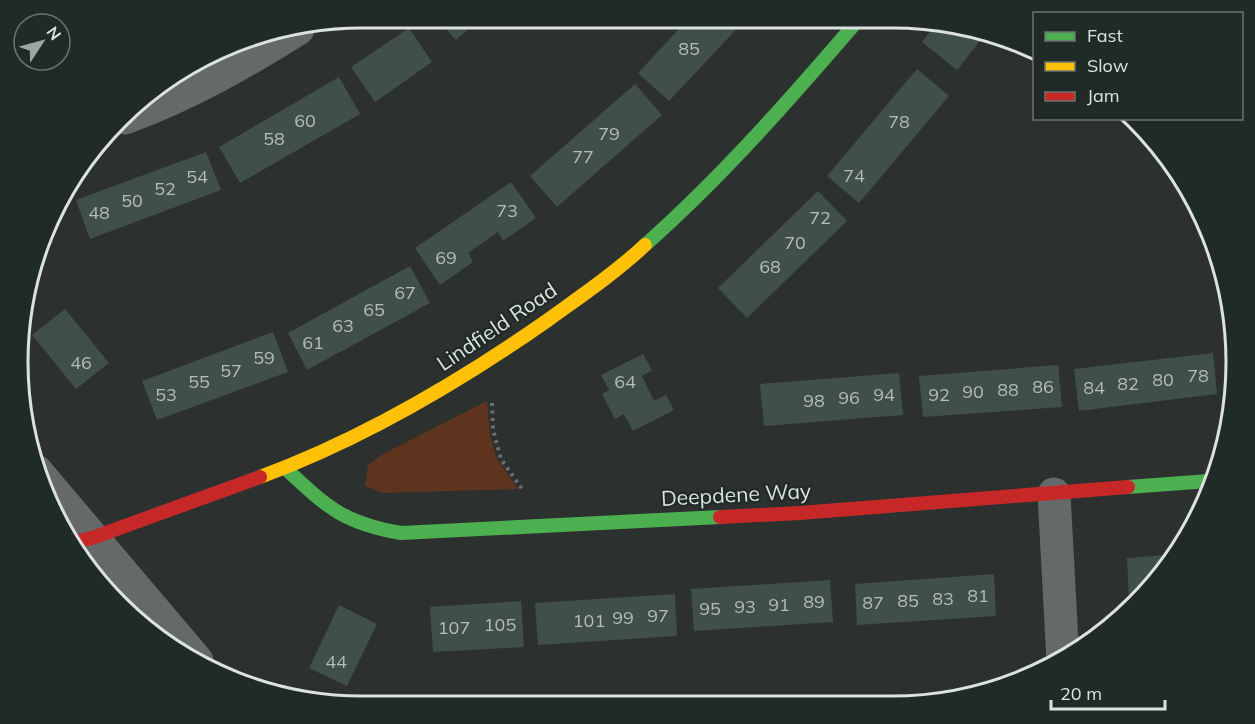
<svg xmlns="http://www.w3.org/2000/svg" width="1255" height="724" viewBox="0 0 1255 724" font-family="Mulish,sans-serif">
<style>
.green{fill:#5f341e}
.building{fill:#404e4c}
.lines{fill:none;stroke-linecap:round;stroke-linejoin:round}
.path{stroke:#6b6e6d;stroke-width:4;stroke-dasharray:3 4.5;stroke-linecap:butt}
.street{stroke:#656968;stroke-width:33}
.fast{stroke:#4caf50;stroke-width:14}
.slow{stroke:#ffc107;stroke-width:14}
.jam{stroke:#c62828;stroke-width:14}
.labels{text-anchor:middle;stroke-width:4.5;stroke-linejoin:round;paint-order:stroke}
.number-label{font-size:18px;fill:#b4bdbb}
.street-label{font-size:21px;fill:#dbe2e0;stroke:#202a27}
.rim{fill:none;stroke:#dbe2e0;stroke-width:3}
</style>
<rect width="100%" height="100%" fill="#2c3130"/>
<path class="green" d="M487 401 490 435 497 459 518 489 382 493 365 486 368 465 383 454Z"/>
<path class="building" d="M436 18H480L456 40Z
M689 18 746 19 669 101 638 73Z
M937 23 986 33 957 70 922 42Z
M409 28 432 62 375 102 351 67Z
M917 69 949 96 859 203 827 176Z
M339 77 360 114 240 183 219 147Z
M635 84 662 115 557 207 530 176Z
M206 152 221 190 90 239 76 200Z
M511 182 536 218 503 241 498 232 468 253 473 262 440 285 415 248Z
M818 191 847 221 747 318 718 288Z
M46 236 52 239 27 291 30 273Z
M410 266 430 303 307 370 288 333Z
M65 309 109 363 76 389 32 335Z
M273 332 288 372 157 420 142 381Z
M1213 353 1217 394 1079 411 1074 369Z
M643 354 652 370 642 376 654 401 666 395 674 410 633 431 624 414 615 419 602 394 609 390 601 375Z
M1058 365 1062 407 923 417 919 376Z
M899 373 903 415 764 426 760 384Z
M1178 554 1142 599H1129L1127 558Z
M994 574 996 616 857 625 855 584Z
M830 580 833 622 694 631 691 589Z
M675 594 677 636 538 645 535 603Z
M521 601 524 647 433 652 430 607Z
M339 605 377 624 347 686 309 668Z"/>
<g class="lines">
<path class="path" d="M492 403 493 430 501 459 524 492"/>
<path class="street" d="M125 118C188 95 242 64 298 29
M36 471 197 661
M1054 494 1063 661"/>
<path class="fast" d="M645 245C723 176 791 98 859 19
M285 468C327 507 343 523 401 533L720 517
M1128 487 1209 481"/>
<path class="slow" d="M260 477C363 439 458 383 548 320 581 296 615 273 645 245"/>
<path class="jam" d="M720 517 800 513 1128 487
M74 542 92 538 260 477"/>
</g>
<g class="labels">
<g class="number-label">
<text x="689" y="55">85</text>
<text x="305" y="127">60</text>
<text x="899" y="128">78</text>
<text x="609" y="140">79</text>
<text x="274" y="145">58</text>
<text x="583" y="163">77</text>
<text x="854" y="182">74</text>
<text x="197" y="183">54</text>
<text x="165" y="195">52</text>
<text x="132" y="207">50</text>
<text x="507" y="217">73</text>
<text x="99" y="219">48</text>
<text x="820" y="224">72</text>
<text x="795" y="249">70</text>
<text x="446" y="264">69</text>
<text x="770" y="273">68</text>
<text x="405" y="299">67</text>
<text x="374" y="316">65</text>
<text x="343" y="332">63</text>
<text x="313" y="349">61</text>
<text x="264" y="364">59</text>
<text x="81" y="369">46</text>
<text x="231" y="377">57</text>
<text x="1198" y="382">78</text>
<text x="1163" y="386">80</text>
<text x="199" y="388">55</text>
<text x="625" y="388">64</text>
<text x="1128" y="390">82</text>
<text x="1043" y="393">86</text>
<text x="1094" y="394">84</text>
<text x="1008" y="396">88</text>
<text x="973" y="398">90</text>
<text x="166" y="401">53</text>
<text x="884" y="401">94</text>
<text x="939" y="401">92</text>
<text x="849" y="404">96</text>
<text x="814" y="407">98</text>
<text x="978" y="602">81</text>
<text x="943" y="605">83</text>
<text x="908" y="607">85</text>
<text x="814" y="608">89</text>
<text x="873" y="609">87</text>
<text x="779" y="611">91</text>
<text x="745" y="613">93</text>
<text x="710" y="615">95</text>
<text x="658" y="622">97</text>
<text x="623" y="624">99</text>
<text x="589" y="627">101</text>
<text x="500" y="631">105</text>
<text x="454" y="634">107</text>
<text x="336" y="668">44</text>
</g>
<g class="street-label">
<text transform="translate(497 327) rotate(-34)" y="7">Lindfield Road</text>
<text transform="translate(736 495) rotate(-3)" y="7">Deepdene Way</text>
</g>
</g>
<path d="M0 0H1255V724H0ZM362 28H892A334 334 0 0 1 1226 362V362A334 334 0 0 1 892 696H362A334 334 0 0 1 28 362V362A334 334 0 0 1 362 28Z" fill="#202a27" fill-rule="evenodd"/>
<path class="rim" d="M362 28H892A334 334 0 0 1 1226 362V362A334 334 0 0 1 892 696H362A334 334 0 0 1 28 362V362A334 334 0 0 1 362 28Z"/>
<rect x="1033" y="12" width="210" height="108" fill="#202a27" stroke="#6b7471" stroke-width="1.5"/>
<rect x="1045" y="32" width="30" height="9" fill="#4caf50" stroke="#6b7471" stroke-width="1.5"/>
<text x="1087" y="42" font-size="18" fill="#dbe2e0">Fast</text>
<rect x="1045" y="62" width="30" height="9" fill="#ffc107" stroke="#6b7471" stroke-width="1.5"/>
<text x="1087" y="72" font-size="18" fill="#dbe2e0">Slow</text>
<rect x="1045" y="92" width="30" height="9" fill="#c62828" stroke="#6b7471" stroke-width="1.5"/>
<text x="1087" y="102" font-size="18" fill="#dbe2e0">Jam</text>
<g transform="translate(42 42) rotate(54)"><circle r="28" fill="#202a27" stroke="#6b7471" stroke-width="1.5"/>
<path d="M0-4.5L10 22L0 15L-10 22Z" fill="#9ea4a2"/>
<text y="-9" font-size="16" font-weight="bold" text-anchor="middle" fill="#dbe2e0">N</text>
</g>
<path d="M1051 700v9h114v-9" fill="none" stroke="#dbe2e0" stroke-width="3"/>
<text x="1060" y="700" font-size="18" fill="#dbe2e0" stroke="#202a27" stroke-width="4.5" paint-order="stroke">20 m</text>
</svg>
